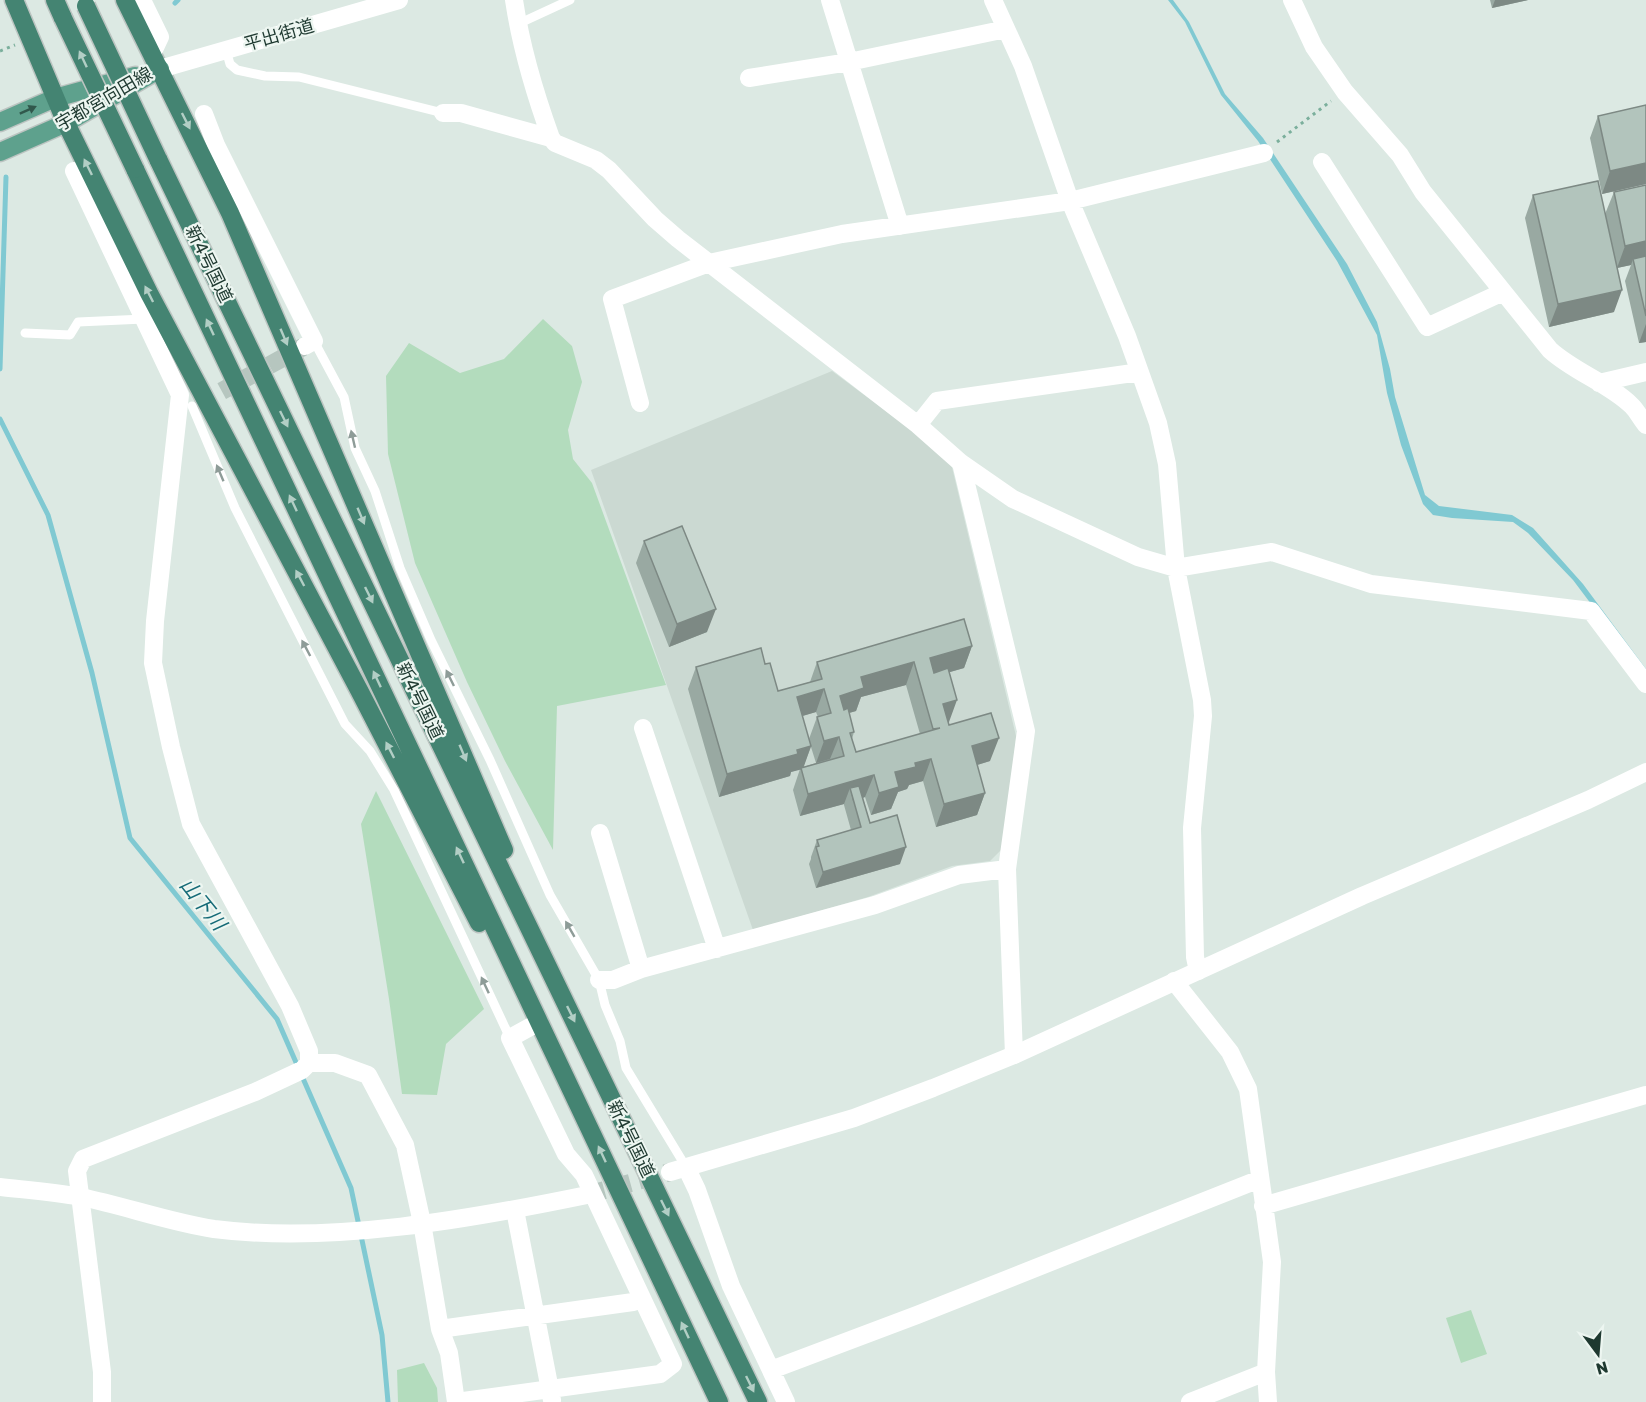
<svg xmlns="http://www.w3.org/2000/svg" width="1646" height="1402" viewBox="0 0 1646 1402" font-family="Rubik,'Noto Sans JP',sans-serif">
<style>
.built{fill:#cbd9d2}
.green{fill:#b3dcbd}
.water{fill:#80c9d2}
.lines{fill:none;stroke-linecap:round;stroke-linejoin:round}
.stream{stroke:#80c9d2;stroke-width:5}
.minor-tunnel{stroke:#b6c6bf;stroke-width:18;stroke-dasharray:18 9;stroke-linecap:butt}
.tertiary-tunnel{stroke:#b6c6bf;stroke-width:18;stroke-dasharray:18 9;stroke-linecap:butt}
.primary-casing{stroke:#bcc4c1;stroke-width:21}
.trunk-casing{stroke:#bcc4c1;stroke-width:21}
.path{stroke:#7baf9c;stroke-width:3;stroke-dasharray:3 4.5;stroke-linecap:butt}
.service{stroke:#fff;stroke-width:9}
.minor{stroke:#fff;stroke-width:18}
.tertiary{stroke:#fff;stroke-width:18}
.primary{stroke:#5ea18d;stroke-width:18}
.trunk{stroke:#448472;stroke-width:18}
.trunk-bridge-casing{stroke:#bcc4c1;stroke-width:21;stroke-linecap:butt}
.trunk-bridge{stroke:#448472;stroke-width:18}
.wall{fill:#99a9a2;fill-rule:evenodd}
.shaded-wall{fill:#7d8984}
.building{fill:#b2c4bc;stroke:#7d8984;stroke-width:1.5;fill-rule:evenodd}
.oneway{fill:#b2cec5}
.oneway2{fill:#31584c}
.oneway3{fill:#8e9c98}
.labels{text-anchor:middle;stroke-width:4.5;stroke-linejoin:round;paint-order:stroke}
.street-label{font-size:18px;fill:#1e3930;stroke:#edf6f1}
.water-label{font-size:20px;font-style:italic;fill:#166b77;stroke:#edf6f1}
</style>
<rect width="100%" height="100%" fill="#dce9e3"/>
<path class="built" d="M832 371 914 432 951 463 1016 736 1010 805 1001 850 990 861 952 866 868 897 753 930 591 470Z"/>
<path class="green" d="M543 319 572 346 582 382 568 430 573 459 592 483 666 685 557 706 553 850 505 761 467 682 415 563 388 454 386 376 409 343 460 373 504 359Z
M376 791 484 1009 446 1044 437 1095 402 1094 389 999 361 824Z
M1471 1310 1487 1354 1461 1363 1446 1318Z
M424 1363 437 1388 438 1402H398L397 1370Z"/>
<path class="water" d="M1168 0H1173L1189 22 1225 94 1263 138 1347 264 1377 322 1390 369 1395 397 1425 495 1439 506 1512 515 1533 528 1583 584 1646 669V677L1573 580 1528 533 1513 522 1452 518 1433 515 1423 504 1401 445 1387 393 1377 335 1337 261 1258 141 1221 95 1185 22Z"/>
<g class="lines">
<path class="stream" d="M175 3 178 0
M0 369 6 177
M0 419 48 515 92 673 130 838 277 1019 351 1188 382 1335 388 1402"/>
<path class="minor-tunnel" d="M198 404 303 347"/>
<path class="tertiary-tunnel" d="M587 1195 670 1172"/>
<defs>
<path id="primary" d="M0 122 55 98 135 76
M0 152 66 123 160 69"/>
<path id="trunk" d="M14 0 66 123 149 293 359 690 479 923
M55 0 63 18
M125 0 230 213 504 850
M158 159 758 1402
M135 169 719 1402"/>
</defs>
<use href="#primary" class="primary-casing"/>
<use href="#trunk" class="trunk-casing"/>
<path class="path" d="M0 51 15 45
M1277 142 1331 101"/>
<path class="service" d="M518 24 570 0
M226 50 230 64 237 70 265 76 299 77 443 113
M25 333 70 335 78 322 144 319
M314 341 344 397 355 448 375 491 400 568 431 640 490 760 550 895 599 980 605 1005 620 1041 626 1068 686 1167
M192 406 235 508 345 724 370 751 394 790 510 1038"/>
<path class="minor" d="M142 0 160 37 152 54
M514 0C521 47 535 94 551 138
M830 0 900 226
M993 0 1023 66 1070 201 1127 336 1158 423 1167 464 1176 568 1202 700 1203 716 1192 828 1195 957 1198 971
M1292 0 1314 47 1345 92 1400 155 1423 192 1550 350C1574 372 1610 384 1632 406 1637 411 1641 419 1646 425
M749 78 849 62 1006 29
M443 113H461L551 138 555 143 596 160 609 170 655 219 678 239 918 425 961 463 1013 499 1138 557 1176 568 1272 552 1371 584 1591 611 1646 684
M204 114 216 145 314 341 305 346
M1322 162 1427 327 1503 292
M74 171 180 395 155 621 153 663 171 747 191 824 290 1006 309 1051V1063L302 1070 255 1092 83 1159 77 1171 102 1372V1402
M1599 383 1646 372
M640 403 612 299 709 263 842 234 1070 201 1264 153
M918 425 937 401 1140 372
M961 463 1026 731 1007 869 1014 1055
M643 728 717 949
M600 833 641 969
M599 980H613L641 969 875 905 959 875 1007 869
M1174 981 1230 1052 1248 1089 1272 1262 1266 1372 1190 1402
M309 1063H335L368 1075 405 1145 422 1223 440 1329 449 1353 456 1402
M686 1167 697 1190 731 1286 786 1402
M1263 1206 1646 1095
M515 1210 552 1400
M440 1329 633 1302 641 1299
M771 1370 917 1315 1260 1179
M1266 1372 1268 1402
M456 1402 660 1374 673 1364 584 1175 566 1154 510 1038 539 1022"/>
<path class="tertiary" d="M160 69 399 0
M670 1172 854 1118 933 1088 1014 1055 1362 896 1588 800 1646 772
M0 1187C27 1190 54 1192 81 1197 125 1206 169 1222 214 1229 331 1244 471 1219 587 1195"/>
<use href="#primary" class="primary"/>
<use href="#trunk" class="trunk"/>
<defs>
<path id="trunk-bridge" d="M86 6 158 159
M63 18 135 169"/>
</defs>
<use href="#trunk-bridge" class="trunk-bridge-casing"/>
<use href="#trunk-bridge" class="trunk-bridge"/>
</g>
<path class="wall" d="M1490 0H1528L1492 8Z
M1646 105V184L1602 194 1590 138 1598 116Z
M1646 185V342L1639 343 1625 281 1631 265 1617 268 1605 214 1614 192Z
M1533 195 1614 312 1549 327 1525 218Z
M644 541 707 632 669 647 636 563Z
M972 646 964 668 950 672 949 722H948L949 725 990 761 977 765 985 793 977 815 936 827 923 781 909 785 907 789 898 792 891 809 871 815 865 797 863 798 870 823 900 864 816 888 809 864 811 859V857L817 840 851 830 844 805V804L800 816 793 790 800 769 791 772 790 776 719 797 688 689 696 667 765 664 778 691 810 682 817 662ZM906 685 920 734 856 752 852 739 854 732 849 713 856 711 861 697ZM816 712 818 717H817L809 739 802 716ZM811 747 816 763 803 767Z"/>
<path class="shaded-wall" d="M1495 0H1528L1492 8Z
M1646 163V184L1602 194 1610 171Z
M1646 241V262L1633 259 1631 265 1617 268 1625 246Z
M1622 290 1614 312 1549 327 1558 304Z
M1646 324V342L1639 343Z
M716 609 707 632 669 647 677 624Z
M972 646 964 668 922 680 930 658Z
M914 662 906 685 861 697 856 711 831 718 840 696 861 677Z
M824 689 816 712 789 720 797 697Z
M957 700 949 722 935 726 943 704Z
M839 737 830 759 816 763 824 741Z
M999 738 990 761 964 769 972 746Z
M811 746 803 769 791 772 790 776 719 797 727 774Z
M931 759 923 781 909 785 907 789 898 792 891 809 871 815 879 793 895 772 915 763Z
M874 775 865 797 853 801 850 788 844 804 800 816 808 794Z
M985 793 977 815 936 827 944 804Z
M906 847 900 864 816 888 823 872Z"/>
<path class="building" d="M1646 105V163L1610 171 1598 116Z
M1598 181 1622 290 1558 304 1533 195Z
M1646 185V241L1625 246 1614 192Z
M1646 256V316L1633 259Z
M682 526 716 609 677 624 644 541Z
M964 619 972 646 930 658 934 673 948 668 957 700 943 704 949 725 991 713 999 738 972 746 985 793 944 804 931 759 915 763 916 767 895 772 899 787 879 793 874 775 808 794 801 768 844 756 839 737 824 741 817 717 831 713 824 689 797 697 811 746 797 750 798 754 727 774 696 667 761 648 765 664 770 663 778 691 822 679 817 662ZM914 662 933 729 940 728 856 752 850 733 854 732 848 708 844 710 840 696 864 688 861 677Z
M859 786 870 823 897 815 906 847 823 872 816 847 819 846 817 840 861 827 850 788Z"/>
<defs><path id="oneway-solid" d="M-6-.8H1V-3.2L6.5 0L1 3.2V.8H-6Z" transform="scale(1.5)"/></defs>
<g class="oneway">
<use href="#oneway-solid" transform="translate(83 59) rotate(-115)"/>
<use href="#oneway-solid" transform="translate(186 121) rotate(63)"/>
<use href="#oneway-solid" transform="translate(88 167) rotate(-116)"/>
<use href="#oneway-solid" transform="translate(149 294) rotate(-117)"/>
<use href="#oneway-solid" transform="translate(210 327) rotate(-115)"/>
<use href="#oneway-solid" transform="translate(284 337) rotate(67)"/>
<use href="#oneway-solid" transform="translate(284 419) rotate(64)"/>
<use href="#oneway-solid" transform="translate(293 503) rotate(-115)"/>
<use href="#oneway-solid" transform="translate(361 516) rotate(67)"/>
<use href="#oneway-solid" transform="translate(300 578) rotate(-118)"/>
<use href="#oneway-solid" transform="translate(369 595) rotate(64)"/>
<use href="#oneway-solid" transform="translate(377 679) rotate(-115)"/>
<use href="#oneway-solid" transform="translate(390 750) rotate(-117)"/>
<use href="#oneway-solid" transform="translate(463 753) rotate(67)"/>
<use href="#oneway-solid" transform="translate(460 855) rotate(-115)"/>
<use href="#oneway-solid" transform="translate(571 1014) rotate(64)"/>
<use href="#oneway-solid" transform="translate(602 1154) rotate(-115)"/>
<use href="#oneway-solid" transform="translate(665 1208) rotate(64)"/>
<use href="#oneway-solid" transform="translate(685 1330) rotate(-115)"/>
<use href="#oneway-solid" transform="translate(750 1384) rotate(64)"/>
</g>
<use class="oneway2" href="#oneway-solid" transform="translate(28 110) rotate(-24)"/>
<g class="oneway3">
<use href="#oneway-solid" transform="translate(353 439) rotate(-103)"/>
<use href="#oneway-solid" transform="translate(220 473) rotate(-113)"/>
<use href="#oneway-solid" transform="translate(306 648) rotate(-118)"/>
<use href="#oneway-solid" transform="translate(450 678) rotate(-116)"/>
<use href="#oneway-solid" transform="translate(570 929) rotate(-120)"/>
<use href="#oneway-solid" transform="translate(485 985) rotate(-115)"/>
</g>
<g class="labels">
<g class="street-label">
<text transform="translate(279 35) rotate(-16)" y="6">平出街道</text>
<text transform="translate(104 99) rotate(-30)" y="6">宇都宮向田線</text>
<text transform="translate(209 264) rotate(64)" y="6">新4号国道</text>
<text transform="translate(420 701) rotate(64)" y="6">新4号国道</text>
<text transform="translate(631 1139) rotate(64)" y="6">新4号国道</text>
</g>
<g class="water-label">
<text transform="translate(203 904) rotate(51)" y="7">山下川</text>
</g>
</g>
<g transform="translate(1598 1354) rotate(164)" stroke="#edf6f1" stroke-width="4.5" paint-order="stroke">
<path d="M0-4.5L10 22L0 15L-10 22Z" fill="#1e3930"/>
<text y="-9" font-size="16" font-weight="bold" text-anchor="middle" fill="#1e3930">N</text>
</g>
</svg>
